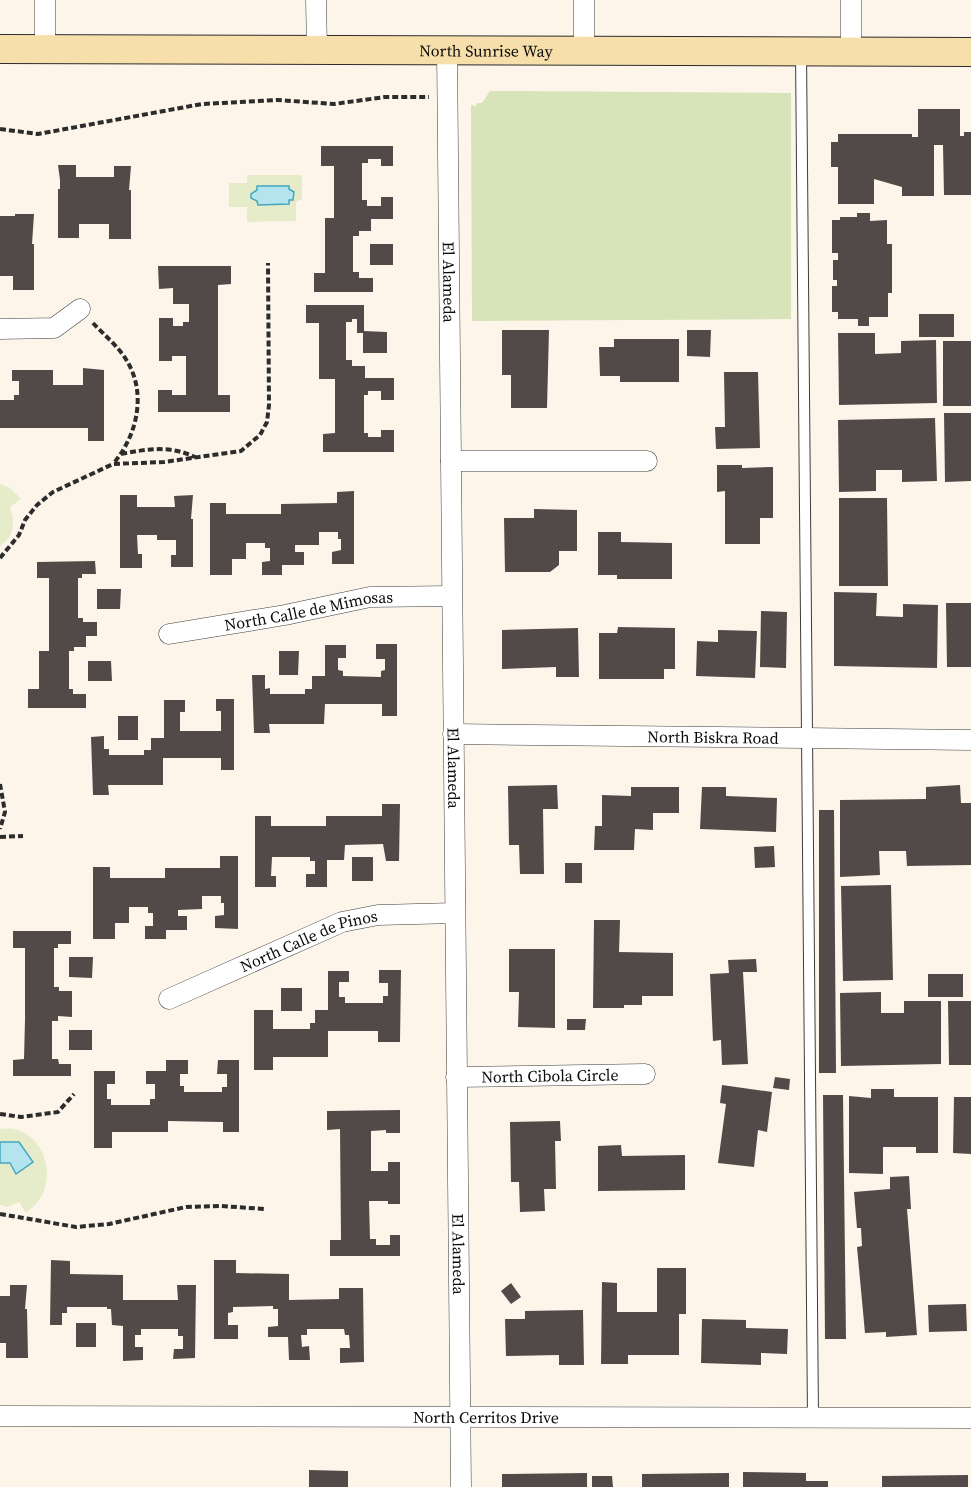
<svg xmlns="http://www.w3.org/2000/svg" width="971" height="1487" viewBox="0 0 971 1487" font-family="'Source Serif 4',serif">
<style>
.green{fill:#d7e3b8}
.pitch{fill:#e6ebc9}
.water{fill:#b4e5ef;stroke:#42a7bf;stroke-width:1.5}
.building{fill:#524a48}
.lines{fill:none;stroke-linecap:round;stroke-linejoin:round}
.lane-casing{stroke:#3d3d3d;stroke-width:12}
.street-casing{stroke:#3d3d3d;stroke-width:21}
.secondary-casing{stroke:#2c2c2c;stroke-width:30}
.path{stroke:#2c2c2c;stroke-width:4;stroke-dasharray:6 3;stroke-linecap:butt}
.lane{stroke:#fff;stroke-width:10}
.street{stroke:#fff;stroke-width:20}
.secondary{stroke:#f7dfab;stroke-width:28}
.labels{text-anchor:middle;stroke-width:6;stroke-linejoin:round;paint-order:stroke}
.street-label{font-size:16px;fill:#0a0a0a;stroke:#fff}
</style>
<rect width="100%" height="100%" fill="#fdf5ea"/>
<path class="green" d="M490 91 791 93V319L472 321 471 105 476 106 477 103H482Z"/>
<path class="pitch" d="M247 175H302V199L296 202V221L247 222V207H229V183H247Z
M0 484 10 488 21 499 10 507C15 523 15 536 0 546Z
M0 1129C4 1129 10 1128 14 1129 45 1136 55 1175 40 1199 37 1204 30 1209 26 1213L19 1202 7 1207 0 1205Z"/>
<path class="water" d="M257 186H289V189L294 192 293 200H289V204L258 205 257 201 251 198V194L257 190Z
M0 1142H19L33 1162 16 1174 10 1163H0Z"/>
<path class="building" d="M918 109H960V136H964V132H971V195H944L943 145H934V196H902V187L874 179V204H838V167H831V142H838V134H912V137H918Z
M321 146H393V166H381V159H368V163H362V200H367V206H381V197H393V219H371V231H359V236H353V272H359V278H373V292H314V273H325V218H334V166H321Z
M58 165H76V177H114V166H131L129 190H131V239H109V224H79V238H58V189H60V180Z
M857 213H870V221L887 220V244H892V293H888V317H869V326H858V319H838V312H832V286H837V280H833V260H838V253H832V220H840V217H857Z
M15 214H34L32 244H34V290H13V276H0V216H15Z
M370 244H393V265H370Z
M158 266H231V284L218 285V395H230V412H158V390H172V395H186V356H172V361H159V318H173V326H183V322H189V304H173V288L159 289Z
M306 305H364V331L387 332V353H363V333H357V319H352V322H346V360H352V366H365V378H394V400H381V391H368V395H364V433H368V437H381V430H394V452H323V434L335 433V379H319V323H306Z
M919 314H954V337H919Z
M502 330H549L547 408H511V375H502Z
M687 330H711L710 357 687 356Z
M838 333H875V354L901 353V341L936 340 937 403 839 405Z
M614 339H679V382H620V376H600L599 347H614Z
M943 341H971V406H943Z
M83 368 104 370V441H88V428H0V400H14V395H19V381H12V370H53V385H83Z
M724 372H758L760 448 716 449 715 427H725Z
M944 413H971V481L945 482Z
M935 418 937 481 902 482V470H876V491L839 492 838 420Z
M717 465H742V468L773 467V518H760V544H725V491L717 492Z
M354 491V564H332V552L341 550V539H338V532H319V545H295V552H304V565H282V575H262V562L270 561V548H265V543H246V559H232V575H210V503H226V514H281V504L337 503V492Z
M120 495H137V507H175L174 496 193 495 191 519H193V567H171V555H176V540H157V535H137L138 554H142V568H120Z
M839 498H887L888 586H839Z
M534 509 577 510V551H559V565L550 572H505L504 518H534Z
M598 532H621V542L672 543V579H617V575H598Z
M95 561 96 574H82V578H78V618H83V622H97V636H86V647H74V651H69V689H73V694H86V708H28V689H39V651H49V578H37V562Z
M97 589H121L120 609H97Z
M834 592 877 593 876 616 903 617V604L938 605 937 668 834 666Z
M946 603H971V667H947Z
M761 611 787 612 786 668 760 667Z
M618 627 675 628V669H664V679H599V633H617Z
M578 628 579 677H556V667L502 669V630Z
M718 630 757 631 755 678 696 676 697 641 718 642Z
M376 644H397V716H382V704H325L324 724H269L270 733H254L252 675H265V689L270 688V694H305V689H312V676H325V645H346V658H338V670L343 671V676L381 677V671L385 670V659H376Z
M279 651H299L298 675H279Z
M88 661H111L112 681H88Z
M216 699H234V770H221V758H163V785H108L109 795H93L91 737 104 736V749H109V755H144V750H151V738H164V700H185V712H180V731H221V711H216Z
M118 716H138V740H118Z
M557 785 558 809H543L544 874H520L519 845H509L508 786Z
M960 785 961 803H971V865L907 866 906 851H879L880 875 840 877V800L926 799V787Z
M631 787H679V813H653V830L635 829 634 850H594L595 826H602V795L631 796Z
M702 787H726V796L777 798 776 832 700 829Z
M382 804H400L399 861H386L383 844 345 845 344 860H327V887H306V874H315V861H310V857H272L271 876H276V887H255V816H271V826H326V816H382Z
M819 810H834L836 1073H819Z
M774 846 775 867 755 868 754 847Z
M220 856H238V929L215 928V916L224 915V903H221V896H202V909L178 910V916H187V930H166V939H145V926H153V913H148V907H129V923H115V939H93V867H110V878H165V868H220Z
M352 857H373V881H352Z
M565 863H582V883H565Z
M891 885 893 980 843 981 841 886Z
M594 920H620L619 952 673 953V996H642V1005H624V1008H593Z
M13 931H71V944H58V948H54V987H59V991H72V1017L58 1016V1021H52V1059H58L59 1064H71V1076H13V1060L24 1059 25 1020V948H13Z
M509 949H555V1028L518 1027 519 992H509Z
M69 957H93L92 978 69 977Z
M756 959 757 972H743L748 1064 722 1065 721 1040 713 1041 710 974 729 973 728 960Z
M379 970H401L400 1042H378V1031H328V1057H273V1070H254V1010H273V1029H310V1023H315V1010H328V971H349V982H339V997H345V1003H383V996H388V983H379Z
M928 974H963V997H928Z
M281 988H302V1011H281Z
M881 992V1013H904V1001H941V1064L841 1066 840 993Z
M948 1001H971V1065H949Z
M567 1019H586L585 1030H567Z
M69 1030H92V1050H69Z
M166 1060H188V1074H180V1086H184V1092H222V1087H227V1074H217L218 1060H239V1132H223V1122L168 1121V1132H112V1148H94V1071H115V1084H107V1099H111V1105H150V1099H155V1084H146V1071H166Z
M775 1077 790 1079 789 1090 773 1088Z
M722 1085 772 1092 767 1132 758 1130 754 1167 718 1163 726 1104 720 1103Z
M871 1089H894V1097H938V1153H916V1147H883V1174L849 1173V1096L871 1098Z
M823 1095H843L846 1339H825Z
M954 1097H971V1154L953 1153Z
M400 1110V1133H386V1130L371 1131V1171H388V1162H400V1204H388V1201H369L370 1239H376V1245H390V1235H400V1256H330V1240H341L340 1129 327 1130V1111Z
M560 1121 561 1141H555L556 1189H544L545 1211 520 1212 519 1182H511L510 1122Z
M621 1145 622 1156 685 1155V1190L598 1191V1146Z
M909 1176 911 1209H907L917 1335 886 1337V1332L865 1333 857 1247 862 1246 861 1228H857L854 1192 890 1189V1177Z
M51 1260 70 1261V1274L123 1275V1300H178L177 1285H196L195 1358 173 1359 174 1349H183V1336H178V1329H141V1335H135V1347H143V1360L123 1361V1326L112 1325 111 1309H107V1307H67V1313H62V1325H50Z
M214 1260H236V1273L289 1274V1300L339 1299V1288H363L364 1362 340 1363V1348H350L349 1335H345L344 1329H307V1335H301L302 1347 309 1346 310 1360H289L288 1337H268V1327L278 1326V1309H273V1306L233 1307V1312L228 1313V1325H238V1339H214Z
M657 1268H686V1314H679V1355H628V1364H601L602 1282 617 1283V1312H657Z
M511 1283 521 1297 511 1304 501 1291Z
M10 1285H27L25 1309H27L28 1358H6V1343H0V1296H10Z
M966 1304 967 1331 929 1332 928 1305Z
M583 1310 584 1365H559V1355L506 1356 505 1319H525V1311Z
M702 1319 746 1320V1328L788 1329 787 1354 761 1353V1365L701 1363Z
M76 1323H96V1347H76Z
M309 1470 348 1471V1487H309Z
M743 1472 806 1473V1481H828V1487H743Z
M587 1473V1487H502V1474Z
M729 1473V1487H642V1474Z
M968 1475V1487H882V1476Z
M592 1476H612L613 1487H592Z"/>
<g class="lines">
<defs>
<path id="lane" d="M801 52 813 1418"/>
<g id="street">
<path d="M45 0V49"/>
<path d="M316 0 317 50"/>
<path d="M851 0V52"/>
<path id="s1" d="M447 50 461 1487"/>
<path d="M584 51V0"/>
<path d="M0 329 54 328 80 309"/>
<path d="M451 461H647"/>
<path id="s2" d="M169 634 285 615 370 597 452 596"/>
<path id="s3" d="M453 734 971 740"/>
<path id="s4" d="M169 999 342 922 378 915 455 913"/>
<path id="s5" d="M456 1077 645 1074"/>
<path id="s6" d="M0 1416 971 1418"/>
</g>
<g id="secondary">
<path id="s7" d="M0 49 971 52"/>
</g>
</defs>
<use href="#lane" class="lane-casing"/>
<use href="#street" class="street-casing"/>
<use href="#secondary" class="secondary-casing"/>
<path class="path" d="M0 129 38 134 202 104 278 100 334 104 385 97H429
M93 323C104 335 119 347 127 361 147 394 137 436 113 464
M121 454C148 449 169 445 195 457
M0 558 19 535 25 520 37 505 53 492 113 464 164 462 241 451 260 435 267 422 269 405 268 263
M0 784 5 812 0 829
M0 837 23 836
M0 1114 21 1117 58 1112 74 1094
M0 1214 76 1227 109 1224 186 1207 221 1206 264 1209"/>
<use href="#lane" class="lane"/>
<use href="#street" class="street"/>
<use href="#secondary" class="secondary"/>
</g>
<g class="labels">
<g class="street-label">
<text dy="6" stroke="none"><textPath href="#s7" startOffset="486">North Sunrise Way</textPath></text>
<text dy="6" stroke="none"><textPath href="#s1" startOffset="232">El Alameda</textPath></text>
<text dy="6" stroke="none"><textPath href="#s2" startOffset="142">North Calle de Mimosas</textPath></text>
<text dy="6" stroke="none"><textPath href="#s3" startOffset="260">North Biskra Road</textPath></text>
<text dy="6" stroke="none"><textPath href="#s1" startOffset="718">El Alameda</textPath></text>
<text dy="6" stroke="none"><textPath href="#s4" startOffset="152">North Calle de Pinos</textPath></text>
<text dy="6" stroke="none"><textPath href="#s5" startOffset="94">North Cibola Circle</textPath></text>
<text dy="6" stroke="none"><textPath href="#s1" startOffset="1204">El Alameda</textPath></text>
<text dy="6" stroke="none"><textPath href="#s6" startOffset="486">North Cerritos Drive</textPath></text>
</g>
</g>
</svg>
